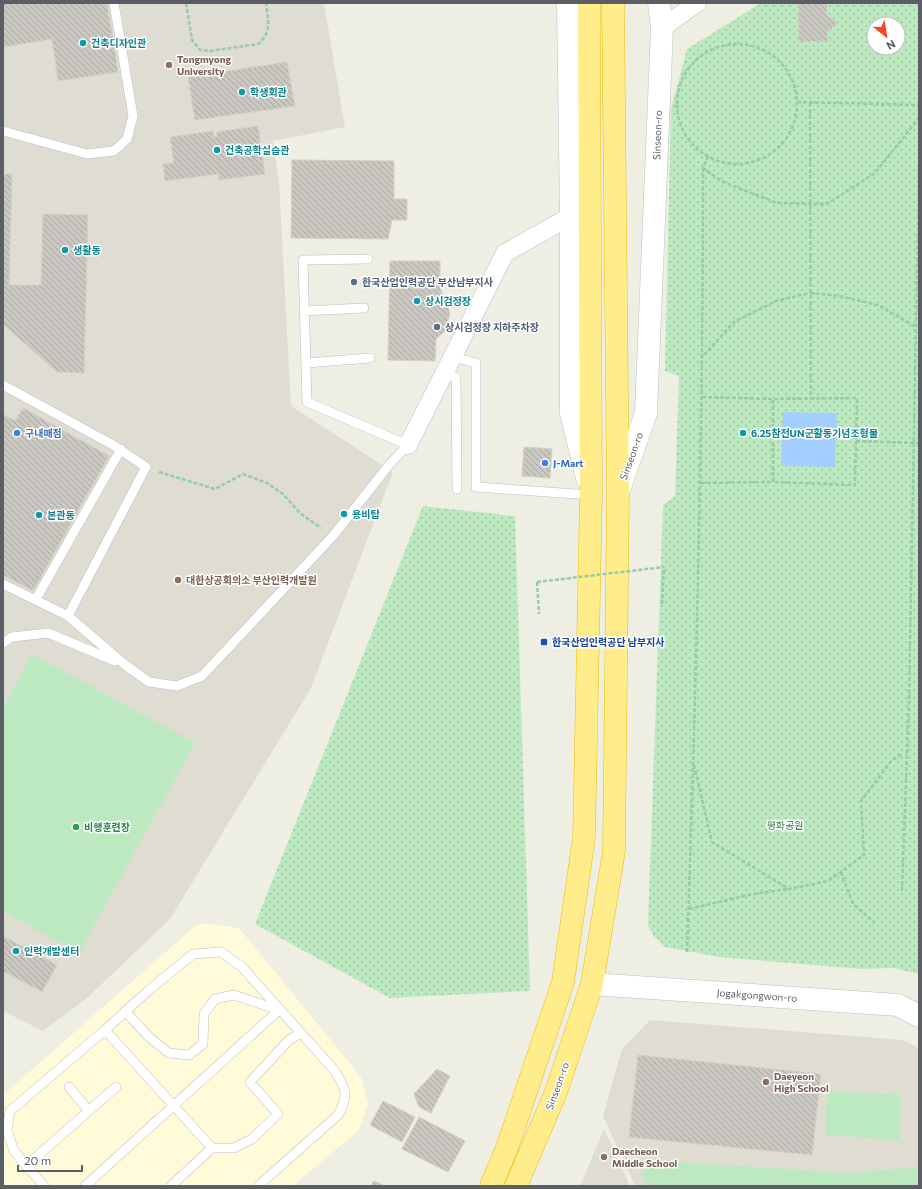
<svg xmlns="http://www.w3.org/2000/svg" width="922" height="1189" viewBox="0 0 922 1189" font-family="Commissioner,'Noto Sans KR',sans-serif">
<style>
.commercial{fill:#fffad8}
.education{fill:#dfddd2}
.grass{fill:url(#grass-dots);fill-rule:evenodd}
.pitch{fill:#bde9c1}
.water{fill:#a3ceff}
.building{fill:url(#building-back-hatch);stroke:#d4d0c1}
.lines{fill:none;stroke-linecap:round;stroke-linejoin:round}
.lane-casing{stroke:#bbbdc3;stroke-width:10}
.street-casing{stroke:#bbbdc3;stroke-width:19}
.secondary-casing{stroke:#bcbec6;stroke-width:23}
.highway-casing{stroke:#f2bd00;stroke-width:23}
.path{stroke:#95caaa;stroke-width:2.5;stroke-dasharray:4 2;stroke-linecap:butt}
.lane{stroke:#fff;stroke-width:9}
.street{stroke:#fff;stroke-width:18}
.secondary{stroke:#fff;stroke-width:22}
.highway{stroke:#ffec8a;stroke-width:22}
.path-bridge{stroke:#95caaa;stroke-width:2.5;stroke-dasharray:4 2;stroke-linecap:butt}
.culture-dot{fill:#0f9aa8;stroke:#fff;stroke-width:1.5}
.education-dot{fill:#8d6e63;stroke:#fff;stroke-width:1.5}
.service-dot{fill:#5c6f8a;stroke:#fff;stroke-width:1.5}
.shop-dot{fill:#3f7fe0;stroke:#fff;stroke-width:1.5}
.transit-dot{fill:#1a4fb4;stroke:#fff;stroke-width:1.5}
.leisure-dot{fill:#2e9e5b;stroke:#fff;stroke-width:1.5}
.labels{text-anchor:middle;stroke-width:3;stroke-linejoin:round;paint-order:stroke}
.culture-label{font-size:10px;font-weight:bold;fill:#0d838f;stroke:#fff;text-anchor:start}
.education-label{font-size:10px;font-weight:bold;fill:#785e54;stroke:#fff;text-anchor:start}
.street-label{font-size:10px;fill:#5b5f65;stroke:#fff}
.service-label{font-size:10px;font-weight:bold;fill:#4e5e75;stroke:#fff;text-anchor:start}
.shop-label{font-size:10px;font-weight:bold;fill:#366cbe;stroke:#fff;text-anchor:start}
.transit-label{font-size:10px;font-weight:bold;fill:#164399;stroke:#fff;text-anchor:start}
.park-label{font-size:10px;fill:#2d8239;stroke:#fff}
.leisure-label{font-size:10px;font-weight:bold;fill:#27864d;stroke:#fff;text-anchor:start}
</style>
<defs>
<pattern id="grass-dots" width="8" height="8" patternUnits="userSpaceOnUse"><rect width="8" height="8" fill="#bde9c1"/><path d="M2 2h.1M6 6h.1" fill="none" stroke="#9dc0a0" stroke-width="1.8" stroke-linecap="round"/></pattern>
<pattern id="building-back-hatch" width="6" height="6" patternUnits="userSpaceOnUse"><rect width="6" height="6" fill="#cac8c0"/><path d="M-1 5l2 2M0 0l6 6M5-1l2 2" fill="none" stroke="#a7a6a0"/></pattern>
</defs>
<rect width="100%" height="100%" fill="#efeee3"/>
<path class="commercial" d="M205 923 239 928 361 1077 368 1103 359 1130 293 1186H3V1095L194 927Z"/>
<path class="education" d="M3 3H324L345 127 273 141 279 182 291 406 393 472 311 688 170 919 86 999 43 1031 3 1011Z
M650 1020 903 1040 919 1048V1186H635L603 1116 622 1049Z
M604 1129 630 1186H580Z"/>
<path class="grass" d="M761 3H919V974L893 968 861 969 719 957 665 947 653 935 648 925 663 505 675 496 679 376 665 371 671 109 687 49ZM874 24H898V48H874Z
M423 506 515 516 530 991 390 998 255 924Z"/>
<path class="pitch" d="M32 654 195 743 79 953 3 911V707Z
M828 1091 901 1095 899 1140 825 1135Z
M659 1161 851 1173 919 1167V1186H647L640 1173Z"/>
<path class="water" d="M783 412 837 413 835 467 781 466Z"/>
<path class="building" d="M3 3H107L118 72 58 81 52 39 3 47Z
M798 3H827V15L838 23 827 32 828 41 799 42Z
M287 62 295 106 195 120 188 77Z
M258 126 265 174 219 180 218 174 165 181 163 164 174 163 170 137 213 131 214 137 217 136V132Z
M292 160 394 161V199H407V220H392L388 239 291 238Z
M3 174H12L9 285H41L43 214 88 215 84 373 57 372 3 324Z
M390 261H440V288L450 313 445 331 436 339 435 361 388 360Z
M23 408 109 456 33 591 3 575V414L15 421Z
M524 447 552 449 550 478 522 476Z
M3 936 57 965 42 992 3 971Z
M638 1055 821 1074 812 1155 629 1137Z
M437 1069 450 1076 431 1113 419 1107 414 1094Z
M383 1101 415 1117 402 1142 370 1125Z
M419 1117 465 1141 448 1172 402 1149Z
M374 1181 385 1186H371Z"/>
<g class="lines">
<defs>
<path id="lane" d="M3 131 87 154 114 151 127 139 133 116 114 3
M304 311 364 308
M453 357 476 363V487L591 495
M306 363 370 358
M446 371 456 378 457 489
M3 385 113 445 146 467 68 616
M3 584 68 616 124 664 149 682 177 686 202 676 333 536 389 465 408 445 307 402 303 260 368 259
M36 599 121 449
M3 643 12 637 48 633 115 661
M69 1087 89 1111
M212 1148H234L252 1139 278 1114 250 1082 288 1041 300 1033
M26 1166 116 1087
M44 1186 14 1151 7 1130 10 1111 105 1030
M85 1186 279 1010 234 995 215 999 204 1014 203 1044 189 1055 169 1053 149 1037 125 1011
M171 1186 212 1148 105 1030 149 990 193 954 221 952 242 967 335 1071C346 1089 349 1095 338 1115L258 1186"/>
<path id="street" d="M662 28 697 3
M408 445 505 253 571 216"/>
<path id="secondary" d="M568 3 571 216V413L587 478
M619 490 646 413 662 28 659 3
M592 984 898 1005 919 1016"/>
<path id="highway" d="M491 1186 507 1148 563 982 584 838 591 495 589 3
M516 1186 556 1092 592 984 614 851 618 493 613 3"/>
</defs>
<use href="#lane" class="lane-casing"/>
<use href="#street" class="street-casing"/>
<use href="#secondary" class="secondary-casing"/>
<use href="#highway" class="highway-casing"/>
<path class="path" d="M186 3 192 40 200 50 210 51 258 44C272 33 268 19 266 3
M677 104a60 60 0 1 1 120 0a60 60 0 1 1-120 0Z
M797 102 919 105
M810 103 811 399
M708 156 703 168 723 182 777 203 827 204 875 173 919 118
M704 355 734 322 776 301 810 293 839 296 878 305 916 327
M702 397 773 399V482L855 485 857 398 773 399
M856 441 919 443
M159 472 215 489 243 474 267 483 283 494 300 513 321 528
M701 483 773 482
M537 582 539 614
M662 604 664 567
M694 765 712 842 789 889 828 881 864 855 861 801 892 760 903 754
M841 872 853 904 875 923
M902 891 909 699 919 162
M689 909 753 894 788 889
M687 952C696 691 703 430 703 168"/>
<use href="#lane" class="lane"/>
<use href="#street" class="street"/>
<use href="#secondary" class="secondary"/>
<use href="#highway" class="highway"/>
<path class="path-bridge" d="M537 582 664 567"/>
</g>
<g class="culture-dot">
<circle cx="83" cy="43" r="4"/>
<circle cx="242" cy="92" r="4"/>
<circle cx="217" cy="150" r="4"/>
<circle cx="65" cy="250" r="4"/>
<circle cx="417" cy="301" r="4"/>
<circle cx="743" cy="433" r="4"/>
<circle cx="344" cy="514" r="4"/>
<circle cx="39" cy="515" r="4"/>
<circle cx="16" cy="951" r="4"/>
</g>
<g class="education-dot">
<circle cx="169" cy="65" r="4"/>
<circle cx="178" cy="580" r="4"/>
<circle cx="766" cy="1082" r="4"/>
<circle cx="604" cy="1157" r="4"/>
</g>
<g class="service-dot">
<circle cx="354" cy="282" r="4"/>
<circle cx="437" cy="327" r="4"/>
</g>
<g class="shop-dot">
<circle cx="17" cy="433" r="4"/>
<circle cx="545" cy="463" r="4"/>
</g>
<rect class="transit-dot" x="540" y="638" width="8" height="8" rx="2"/>
<circle class="leisure-dot" cx="76" cy="827" r="4"/>
<g class="labels">
<g class="culture-label">
<text x="91" y="47">건축디자인관</text>
<text x="250" y="96">학생회관</text>
<text x="225" y="154">건축공학실습관</text>
<text x="73" y="254">생활동</text>
<text x="425" y="305">상시검정장</text>
<text x="751" y="437">6.25참전UN군활동기념조형물</text>
<text x="352" y="518">용비탑</text>
<text x="47" y="519">본관동</text>
<text x="24" y="955">인력개발센터</text>
</g>
<g class="education-label">
<text x="177" y="63">Tongmyong<tspan x="177" dy="12">University</tspan></text>
<text x="186" y="584">대한상공회의소 부산인력개발원</text>
<text x="774" y="1080">Daeyeon<tspan x="774" dy="12">High School</tspan></text>
<text x="612" y="1155">Daecheon<tspan x="612" dy="12">Middle School</tspan></text>
</g>
<g class="street-label">
<text transform="translate(657 135) rotate(-88)" y="4">Sinseon-ro</text>
<text transform="translate(631 456) rotate(-70)" y="4">Sinseon-ro</text>
<text transform="translate(757 995) rotate(4)" y="4">Jogakgongwon-ro</text>
<text transform="translate(557 1086) rotate(-70)" y="4">Sinseon-ro</text>
</g>
<g class="service-label">
<text x="362" y="286">한국산업인력공단 부산남부지사</text>
<text x="445" y="331">상시검정장 지하주차장</text>
</g>
<g class="shop-label">
<text x="25" y="437">구내매점</text>
<text x="553" y="467">J-Mart</text>
</g>
<g class="transit-label">
<text x="552" y="646">한국산업인력공단 남부지사</text>
</g>
<g class="park-label">
<text x="785" y="829">평화공원</text>
</g>
<g class="leisure-label">
<text x="84" y="831">비행훈련장</text>
</g>
</g>
<rect width="922" height="1189" fill="none" stroke="#5b5f65" stroke-width="8"/>
<g transform="translate(886 36) rotate(150)"><circle r="19" fill="#ffffff" stroke="#bdbfc1"/>
<path d="M0-3L7 15L0 10L-7 15Z" fill="#f74621"/>
<text y="-6" font-size="11" font-weight="bold" text-anchor="middle" fill="#5b5f65">N</text>
</g>
<path d="M18 1165v6h64v-6" fill="none" stroke="#5b5f65" stroke-width="2"/>
<text x="24" y="1165" font-size="12" fill="#5b5f65" stroke="#ffffff" stroke-width="3" paint-order="stroke">20 m</text>
</svg>
